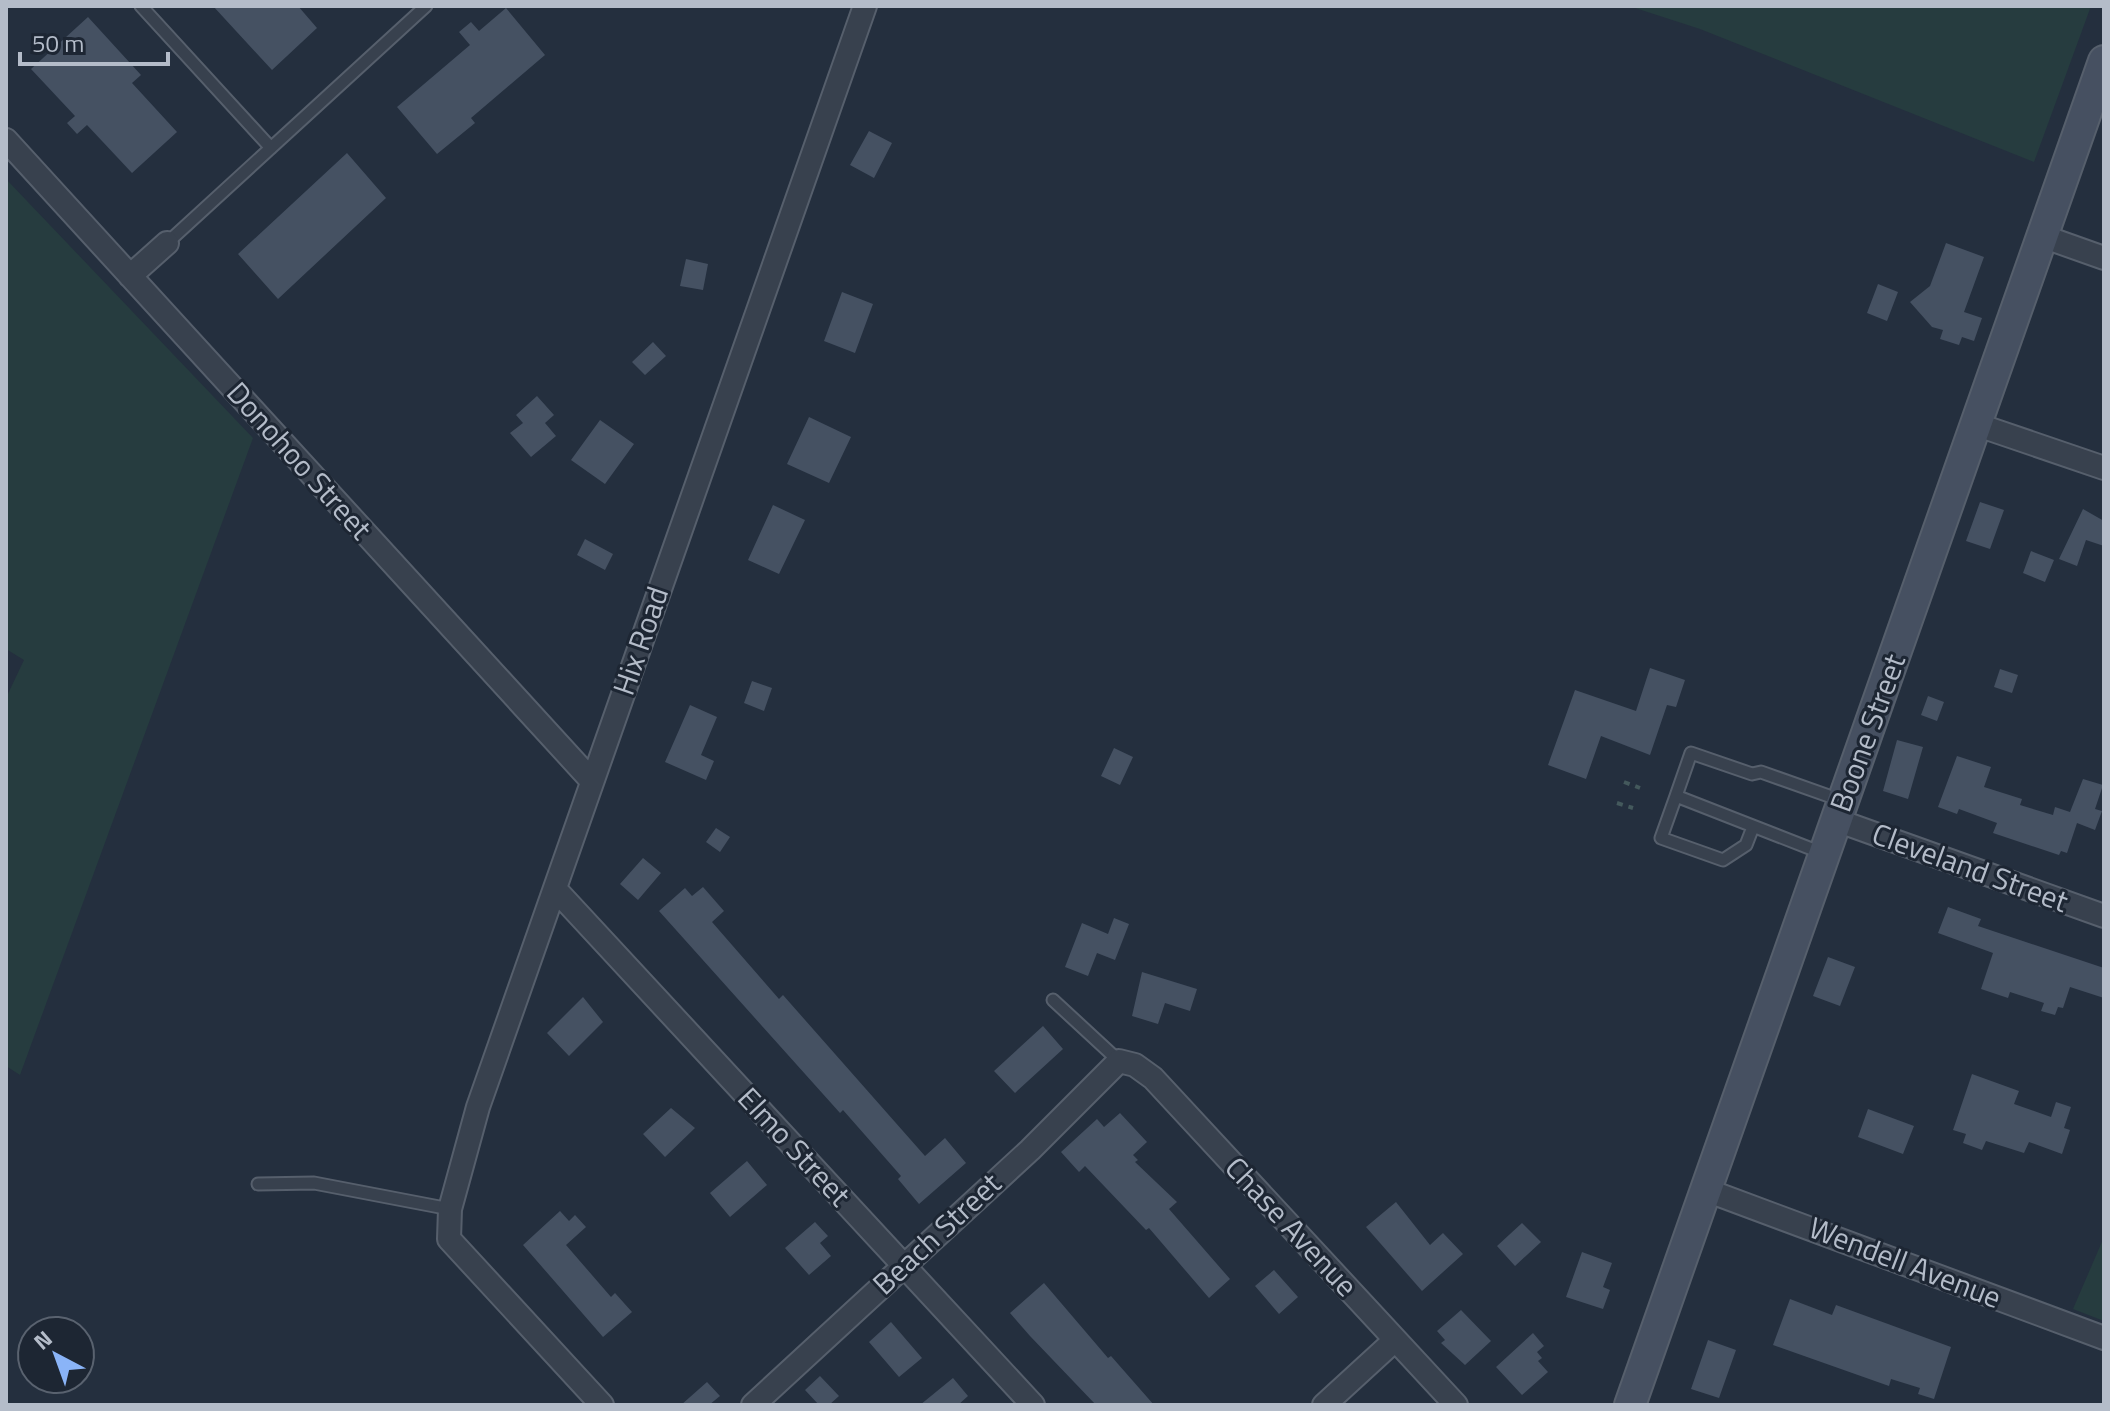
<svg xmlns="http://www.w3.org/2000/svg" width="2110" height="1411" viewBox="0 0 2110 1411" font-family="'Titillium Web',sans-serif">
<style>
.green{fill:#263c3f}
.building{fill:#455162}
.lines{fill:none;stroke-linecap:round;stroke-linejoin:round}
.lane-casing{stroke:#565f6c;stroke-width:15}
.street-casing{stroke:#565f6c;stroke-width:26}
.secondary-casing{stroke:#565f6c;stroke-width:34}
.path{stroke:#44595c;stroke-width:4;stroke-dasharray:6 6;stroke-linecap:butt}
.lane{stroke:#38414e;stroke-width:11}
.street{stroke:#38414e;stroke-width:22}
.secondary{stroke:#465061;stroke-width:30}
.labels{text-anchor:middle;stroke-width:6;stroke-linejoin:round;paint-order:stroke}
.street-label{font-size:30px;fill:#b4bcc9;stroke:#1d2633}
</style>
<rect width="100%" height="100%" fill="#242f3e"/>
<path class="green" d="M1629 6H2091L2034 162 1700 29Z
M6 179 253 438 20 1075 6 1066V698L24 660 6 649Z
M2104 1237V1321L2073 1309Z"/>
<path class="building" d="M213 6H298L317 28 272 70Z
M506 8 545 55 471 118 475 123 437 154 397 107 470 45 459 32 471 22 479 31Z
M88 17 141 75 132 83 177 132 132 173 87 125 77 134 67 123 75 116 31 69Z
M869 131 892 143 874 178 850 165Z
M347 153 386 198 278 299 238 254Z
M1946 243 1984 257 1964 312 1982 318 1974 341 1962 337 1959 345 1940 339 1943 330 1932 327 1910 302 1930 286Z
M686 259 708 264 703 290 680 286Z
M1878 284 1898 292 1887 321 1867 313Z
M842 292 873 304 855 353 824 341Z
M653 342 666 356 645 375 632 362Z
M537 396 554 415 545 423 556 436 531 457 510 433 523 423 516 415Z
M809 417 851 437 829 483 787 464Z
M600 420 634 444 605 484 571 460Z
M1980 502 2004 510 1990 549 1966 541Z
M773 505 805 520 779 574 748 560Z
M2083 509 2104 521V546L2086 540 2077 566 2059 559Z
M585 539 613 554 605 570 577 555Z
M2031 551 2054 560 2045 582 2023 573Z
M1650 668 1685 680 1676 707 1667 705 1650 755 1601 736 1586 779 1548 765 1575 690 1636 711Z
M2000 669 2018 675 2012 693 1994 687Z
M752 681 772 688 764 711 744 703Z
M1928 696 1944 702 1937 721 1921 715Z
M690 705 717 717 701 755 714 761 706 780 665 762Z
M1897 740 1923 747 1908 799 1883 791Z
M1114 748 1133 757 1120 785 1101 776Z
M1957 756 1991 767 1984 787 2022 799 2020 805 2053 815 2055 807 2070 812 2083 779 2103 785 2095 809 2102 811 2095 830 2077 823 2067 853 2061 851 2059 855 1993 833 1997 823 1959 809 1957 814 1938 807Z
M716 828 730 837 720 852 706 842Z
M643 858 661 873 638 900 620 884Z
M703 887 724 911 712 922 779 999 783 995 925 1156 945 1138 966 1163 919 1204 898 1179 901 1176 843 1110 840 1113 659 911 685 888 692 896Z
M1948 907 1981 919 1978 926 2104 968V998L2070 987 2063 1008 2058 1007 2055 1015 2041 1011 2044 1003 2010 992 2008 998 1981 989 1993 953 1938 933Z
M1114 918 1129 924 1115 960 1097 953 1088 976 1065 967 1082 923 1108 934Z
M1828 957 1855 967 1840 1006 1813 996Z
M1142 972 1197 989 1190 1011 1165 1003 1158 1024 1132 1016Z
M583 997 603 1022 569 1056 547 1033Z
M1043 1026 1063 1049 1015 1093 994 1071Z
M1972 1074 2019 1091 2014 1104 2051 1117 2056 1102 2071 1107 2064 1128 2070 1130 2062 1154 2029 1142 2024 1153 1986 1141 1982 1150 1963 1143 1966 1134 1953 1130Z
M671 1108 695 1128 665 1157 643 1134Z
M1868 1109 1914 1126 1903 1154 1858 1137Z
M1120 1113 1147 1142 1133 1155 1138 1160 1135 1162 1177 1202 1169 1209 1230 1279 1209 1298 1149 1228 1146 1230 1085 1166 1079 1172 1061 1152 1097 1119 1104 1127Z
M747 1161 767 1185 730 1217 710 1193Z
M1396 1202 1430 1245 1443 1233 1463 1254 1422 1291 1366 1227Z
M560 1211 569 1221 575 1215 586 1227 566 1245 611 1297 615 1293 632 1312 603 1337 523 1245Z
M815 1222 828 1236 820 1243 831 1256 809 1275 785 1248Z
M1522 1223 1541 1242 1515 1266 1497 1246Z
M1582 1252 1612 1263 1603 1287 1610 1290 1603 1309 1566 1297Z
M1274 1270 1298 1297 1279 1314 1255 1286Z
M1044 1283 1108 1358 1111 1356 1154 1405H1096L1030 1336 1010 1313Z
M1790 1299 1832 1315 1836 1305 1951 1347 1934 1399 1918 1394 1920 1388 1891 1379 1889 1386 1773 1345Z
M1461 1310 1491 1341 1465 1365 1441 1343 1445 1340 1437 1331Z
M891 1322 922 1358 899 1377 869 1342Z
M1533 1333 1544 1346 1537 1352 1542 1358 1538 1361 1548 1372 1522 1395 1496 1367Z
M1708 1340 1736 1350 1719 1398 1691 1389Z
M820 1376 839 1396 829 1405H819L805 1390Z
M953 1378 968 1396 958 1405H920Z
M707 1382 720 1396 709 1405H681Z"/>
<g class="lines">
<defs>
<path id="lane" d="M141 6 271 148
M167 243 426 6
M1676 796 1661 838 1723 860 1746 845 1753 827
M1822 853 1676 796 1691 753 1752 774 1761 772 1843 801
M1053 1000 1119 1061
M258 1184 314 1183 450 1209"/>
<path id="street" d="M6 140 592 781
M2042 236 2104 258
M130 276 167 243
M1978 425 2104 468
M1836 820 2104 916
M555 889 1033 1405
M1706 1190 2104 1338
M602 1405 449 1239 450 1209 478 1107 865 6
M753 1405 1030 1150 1119 1061 1135 1065 1153 1078 1456 1405
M1324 1405 1395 1340"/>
<path id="secondary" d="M1630 1405 2104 61"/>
</defs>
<use href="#lane" class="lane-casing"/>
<use href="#street" class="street-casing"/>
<use href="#secondary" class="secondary-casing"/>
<path class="path" d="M1624 782 1640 788
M1617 803 1633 808"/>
<use href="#lane" class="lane"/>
<use href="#street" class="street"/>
<use href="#secondary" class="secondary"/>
</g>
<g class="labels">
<g class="street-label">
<text transform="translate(299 461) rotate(48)" y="10">Donohoo Street</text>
<text transform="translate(641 641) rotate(-71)" y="10">Hix Road</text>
<text transform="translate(1868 733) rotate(-70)" y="10">Boone Street</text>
<text transform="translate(1970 868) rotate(20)" y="10">Cleveland Street</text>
<text transform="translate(794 1147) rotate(47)" y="10">Elmo Street</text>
<text transform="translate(1291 1227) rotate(47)" y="10">Chase Avenue</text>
<text transform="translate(937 1234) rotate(-43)" y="10">Beach Street</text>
<text transform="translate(1905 1263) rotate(21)" y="10">Wendell Avenue</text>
</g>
</g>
<rect width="2110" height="1411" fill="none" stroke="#b4bcc9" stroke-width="16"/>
<g transform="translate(56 1355) rotate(319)"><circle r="38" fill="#1d2633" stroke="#59626f" stroke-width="2"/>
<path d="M0-6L14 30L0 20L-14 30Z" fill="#8ab4f8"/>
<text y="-12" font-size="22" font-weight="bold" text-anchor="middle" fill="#b4bcc9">N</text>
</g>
<path d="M20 52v12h148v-12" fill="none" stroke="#b4bcc9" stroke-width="4"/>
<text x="32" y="52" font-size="24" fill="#b4bcc9" stroke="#1d2633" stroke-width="6" paint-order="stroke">50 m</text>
</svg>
